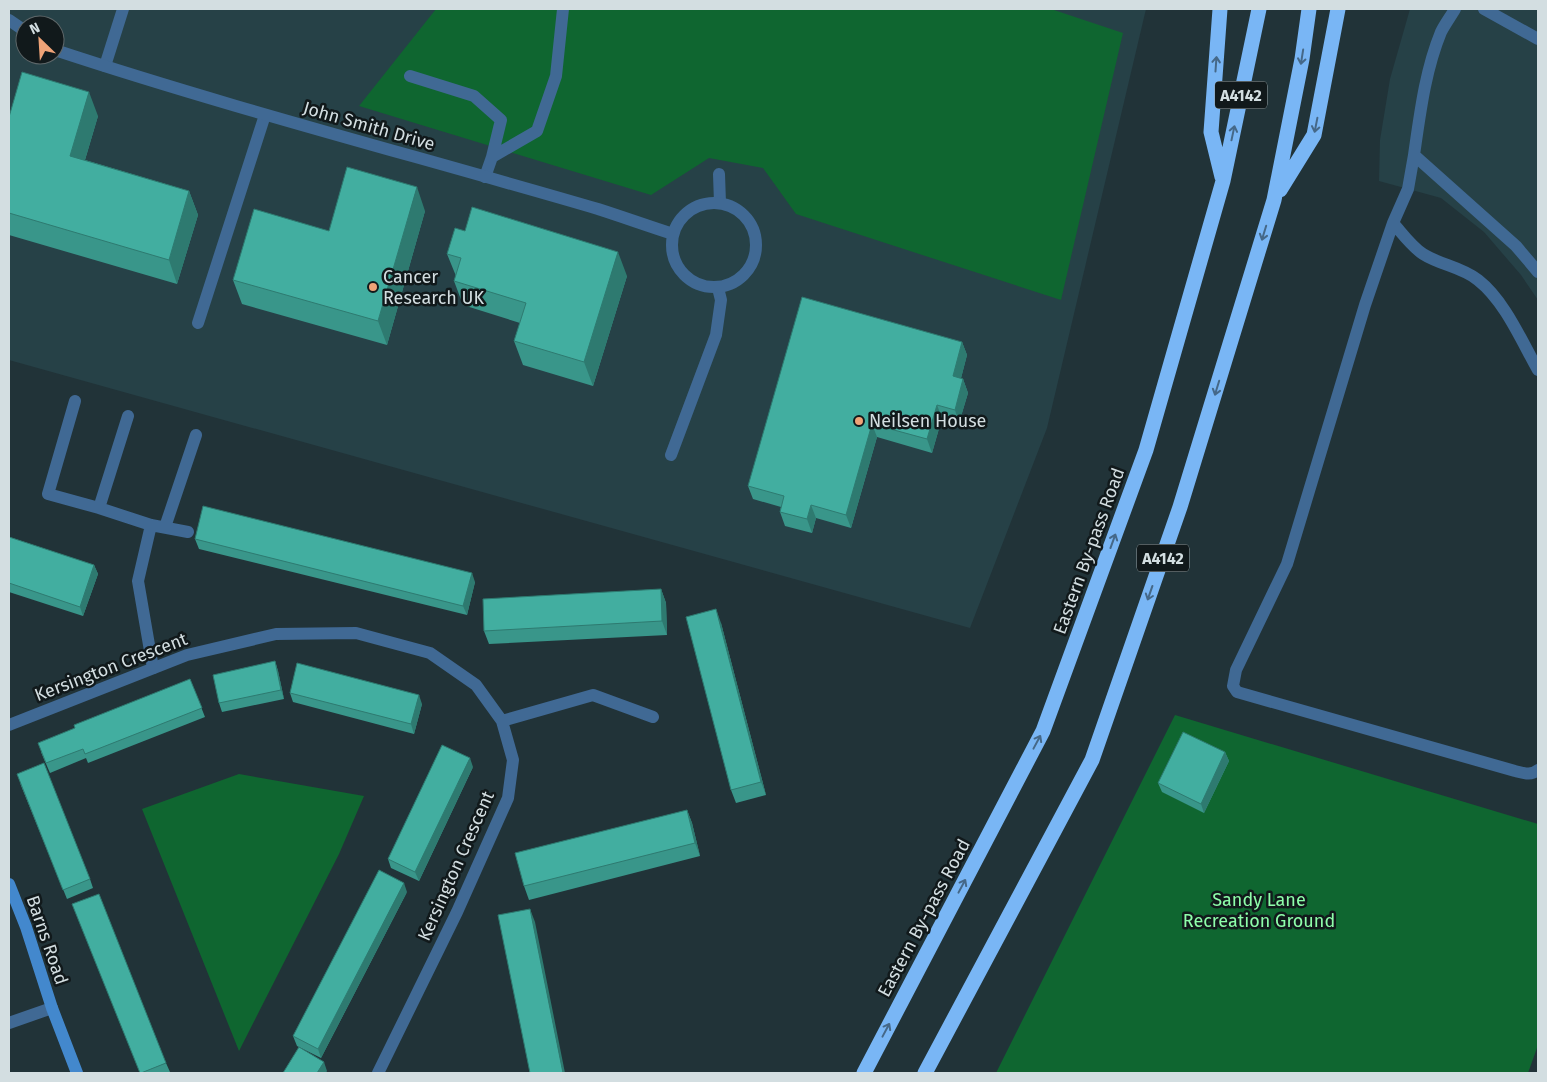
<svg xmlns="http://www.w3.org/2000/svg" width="1547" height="1082" viewBox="0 0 1547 1082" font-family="'Fira Sans',sans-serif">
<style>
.built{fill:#264147;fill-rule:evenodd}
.green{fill:#0f6630}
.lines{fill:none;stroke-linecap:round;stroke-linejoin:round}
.lane{stroke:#406994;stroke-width:12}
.street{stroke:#406994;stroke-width:12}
.secondary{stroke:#4388cd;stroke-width:12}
.highway{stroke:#79b6f5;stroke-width:15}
.wall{fill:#39968a}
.shaded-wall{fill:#2e7a70}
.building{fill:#42aea0;stroke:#2e7a70}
.oneway{stroke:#456888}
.poi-dot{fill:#efa377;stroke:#11191b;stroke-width:2}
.labels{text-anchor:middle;stroke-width:5;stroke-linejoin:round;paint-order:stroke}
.shield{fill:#11191b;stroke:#99a3a6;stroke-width:1}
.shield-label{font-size:16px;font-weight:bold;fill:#d3dee1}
.street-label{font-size:18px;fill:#d3dee1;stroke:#11191b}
.poi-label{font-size:18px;fill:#d3dee1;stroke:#11191b;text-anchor:start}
.park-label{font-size:18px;fill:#8efeaa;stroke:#11191b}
</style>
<rect width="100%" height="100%" fill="#213338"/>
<path class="built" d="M9 9H1146L1047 428 970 628 9 360ZM25 25H55V55H25Z
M1410 9H1538V300L1521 275 1484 232 1441 198 1379 181 1380 140 1390 79Z"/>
<path class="green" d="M436 9H1051L1123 33 1061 300 796 214 763 168 709 158 651 195 359 106Z
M1175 715 1538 824V1045L1528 1073H996Z
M239 774 364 796 339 854 239 1051 142 809Z"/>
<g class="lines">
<path class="lane" d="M1484 9 1538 39
M105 66 123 9
M410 76 474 96 501 120 492 157 485 177
M1414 155C1420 114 1425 71 1441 32 1445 24 1451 16 1455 9
M492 157 537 131 556 76 563 9
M719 174 720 203
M1393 223C1402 233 1411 246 1423 254 1440 265 1462 267 1478 280 1505 301 1522 342 1538 370
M1538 272 1516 246 1414 155 1408 189 1393 223 1365 305 1287 564 1236 670 1233 686 1237 692 1515 771C1524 773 1530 776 1538 770
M198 323 265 115
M75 401 48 494 99 508 151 525 188 532
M671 455 716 335 721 300 718 288
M99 508 128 416
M151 525 138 581 153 668
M165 527 196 435
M9 1023 52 1008"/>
<path class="street" d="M9 20 25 31
M55 50C234 109 417 156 598 209 623 217 648 226 673 234
M672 245a42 42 0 1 1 84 0a42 42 0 1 1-84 0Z
M502 721 593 695 653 717
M9 725 187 655 276 634 356 633 430 653 476 685 502 721 513 760 508 798 457 912 378 1073"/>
<path class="secondary" d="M9 884 26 927 52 1008 77 1073"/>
<path class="highway" d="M1220 9 1211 132 1222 177
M1280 190 1314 135 1338 9
M864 1073 1043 731 1146 450 1223 181 1259 9
M925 1073 1092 760 1180 507 1274 200 1302 59 1309 9"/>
</g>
<path class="wall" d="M98 116 85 160 189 191 198 215 177 284 9 235V117Z
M425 211 387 345 242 304 233 280 329 231Z
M447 254 627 276 593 386 523 365 514 341 520 323 463 305 454 281 456 276Z
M962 342 967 355 961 378 963 379 968 393 959 423 942 418 932 453 877 437 851 528 816 518 812 533 785 526 780 512 781 507 753 499 748 486Z
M9 537 94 565 98 574 83 616 9 592Z
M195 539 475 582 467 615 199 549Z
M661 589 666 603 667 635 489 644 484 631Z
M721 623 766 795 736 803 731 790Z
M275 661 278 671 284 699 222 712 219 703Z
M190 679 205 717 88 763 86 758 50 773 41 752 75 728Z
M290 693 422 704 414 734 293 702Z
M1225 752 1229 761 1204 813 1162 792 1158 783Z
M473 767 419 881 391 868 388 859Z
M20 783 90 879 93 888 67 899Z
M687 810 692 823 700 856 529 900 524 886Z
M407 892 321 1058 297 1046 293 1036Z
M166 1063 170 1072 168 1073H140Z"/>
<path class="shaded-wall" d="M89 92 98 116 79 180 70 156Z
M417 187 425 211 387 345 378 321Z
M189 191 198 215 177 284 169 260Z
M618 252 627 276 593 386 584 362Z
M962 342 967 355 958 390 953 376Z
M963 379 968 393 959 423 955 410Z
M937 405 942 418 932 453 927 439Z
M872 424 877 437 851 528 846 515Z
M811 505 816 518 812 533 807 519Z
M94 565 98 574 83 616 80 607Z
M472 573 475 582 467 615 463 606Z
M661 589 666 603 667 635 662 621Z
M716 609 721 623 766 795 761 782Z
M275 661 278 671 284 699 281 690Z
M419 695 422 704 414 734 411 724Z
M1225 752 1229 761 1204 813 1201 804Z
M470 758 473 767 419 881 415 872Z
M687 810 692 823 700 856 695 843Z
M404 883 407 892 321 1058 318 1049Z
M530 909 535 922 565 1073H563Z
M324 1062 327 1071 326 1073H317Z"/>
<path class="building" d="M22 72 89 92 70 156 189 191 169 260 9 213V117Z
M347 167 417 187 378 321 233 280 254 209 329 231Z
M472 207 618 252 584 362 514 341 526 303 454 281 461 258 447 254 455 228 465 231Z
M802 297 962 342 953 376 963 379 955 410 937 405 927 439 872 424 846 515 811 505 807 519 780 512 784 496 748 486Z
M203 506 472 573 463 606 195 539Z
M9 537 94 565 80 607 9 583Z
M661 589 662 621 484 631 483 599Z
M716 609 761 782 731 790 686 617Z
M275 661 281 690 219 703 213 675Z
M297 663 419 695 411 724 290 693Z
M190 679 202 708 85 754 83 749 46 763 38 743 75 728 74 725Z
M1183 732 1225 752 1201 804 1158 783Z
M442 745 470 758 415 872 388 859Z
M44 763 90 879 63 890 17 774Z
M687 810 695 843 524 886 515 853Z
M379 870 404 883 318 1049 293 1036Z
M99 894 166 1063 141 1073H140L72 904Z
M530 909 563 1073H530L498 915Z
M299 1047 324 1062 317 1073H283Z"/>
<defs><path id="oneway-shaft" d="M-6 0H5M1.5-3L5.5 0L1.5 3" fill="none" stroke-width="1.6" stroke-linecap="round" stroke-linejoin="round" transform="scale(1.25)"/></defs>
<g class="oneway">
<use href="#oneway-shaft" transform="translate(1302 57) rotate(99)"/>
<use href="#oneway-shaft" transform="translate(1216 64) rotate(-86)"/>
<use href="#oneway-shaft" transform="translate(1316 125) rotate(101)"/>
<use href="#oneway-shaft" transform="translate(1233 133) rotate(-78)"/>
<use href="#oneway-shaft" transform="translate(1264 233) rotate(107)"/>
<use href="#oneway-shaft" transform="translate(1217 388) rotate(107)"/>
<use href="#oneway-shaft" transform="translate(1113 541) rotate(-70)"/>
<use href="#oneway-shaft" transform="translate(1150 593) rotate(109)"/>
<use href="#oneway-shaft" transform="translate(1037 742) rotate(-62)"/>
<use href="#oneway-shaft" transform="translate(962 886) rotate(-62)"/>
<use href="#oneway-shaft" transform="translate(886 1030) rotate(-62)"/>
</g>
<g class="poi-dot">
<circle cx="373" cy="287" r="5"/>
<circle cx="859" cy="421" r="5"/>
</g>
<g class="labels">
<g class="shield">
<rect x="1215" y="81.5" width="52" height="27" rx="4"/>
<rect x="1137" y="544.5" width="52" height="27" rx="4"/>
</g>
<g class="shield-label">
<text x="1241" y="101">A4142</text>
<text x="1163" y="564">A4142</text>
</g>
<g class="street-label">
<text transform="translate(369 126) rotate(16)" y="6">John Smith Drive</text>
<text transform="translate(1089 551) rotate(-70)" y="6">Eastern By-pass Road</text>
<text transform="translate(111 667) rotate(-21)" y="6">Kersington Crescent</text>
<text transform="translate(456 866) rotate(-66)" y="6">Kersington Crescent</text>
<text transform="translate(924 918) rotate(-62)" y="6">Eastern By-pass Road</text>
<text transform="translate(47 940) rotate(71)" y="6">Barns Road</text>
</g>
<g class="poi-label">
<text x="383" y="283">Cancer<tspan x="383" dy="21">Research UK</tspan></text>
<text x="869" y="427">Neilsen House</text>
</g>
<g class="park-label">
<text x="1259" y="906">Sandy Lane<tspan x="1259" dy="21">Recreation Ground</tspan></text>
</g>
</g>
<rect width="1547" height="1082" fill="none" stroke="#d3dee1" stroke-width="20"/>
<g transform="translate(40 40) rotate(335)"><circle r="24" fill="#11191b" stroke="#5f686a"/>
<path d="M0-4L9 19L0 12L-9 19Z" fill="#efa377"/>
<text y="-8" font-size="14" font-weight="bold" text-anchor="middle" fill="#d3dee1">N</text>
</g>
</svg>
